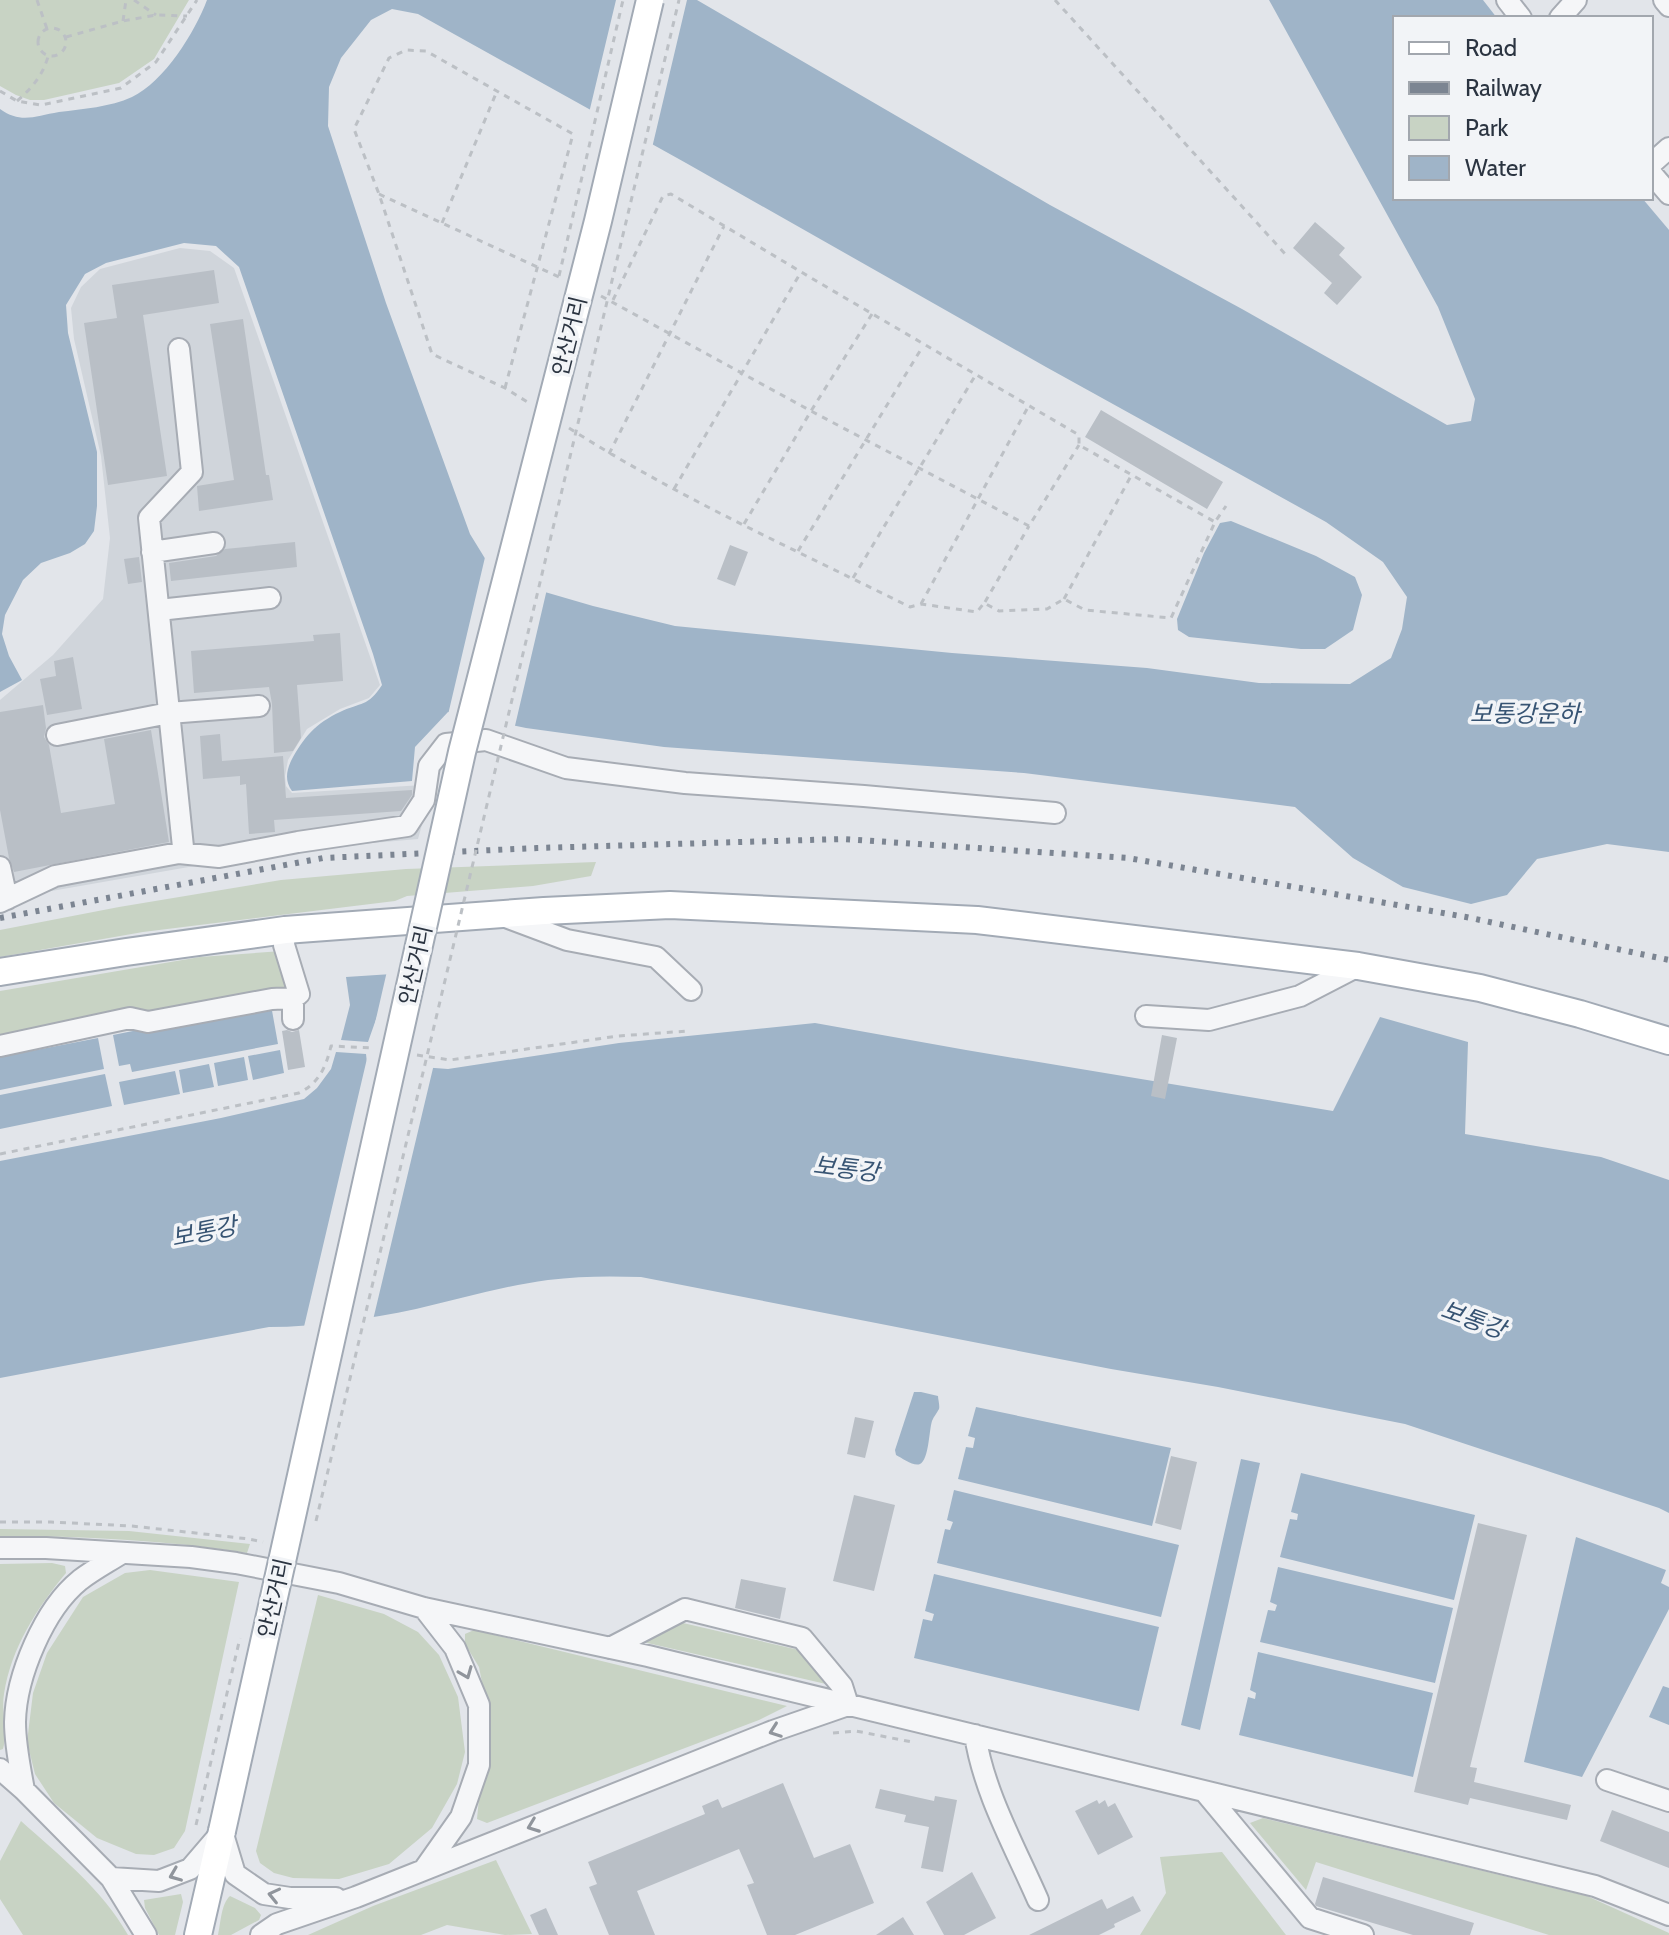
<svg xmlns="http://www.w3.org/2000/svg" width="1669" height="1935" viewBox="0 0 1669 1935" font-family="Cabin,'Noto Sans KR',sans-serif">
<style>
.built{fill:#d0d5db}
.green{fill:#c8d3c4}
.water{fill:#9fb4c8;fill-rule:evenodd}
.pier{fill:#e2e5ea}
.building{fill:#b9bfc6}
.lines{fill:none;stroke-linecap:round;stroke-linejoin:round}
.minor-casing{stroke:#a7acb4;stroke-width:24}
.major-casing{stroke:#a2aab5;stroke-width:30}
.path{stroke:#bcc0c5;stroke-width:3;stroke-dasharray:6 6;stroke-linecap:butt}
.minor{stroke:#f5f6f8;stroke-width:20}
.major{stroke:#fff;stroke-width:26}
.rail{stroke:#7c8592;stroke-width:6;stroke-dasharray:4 8;stroke-linecap:butt}
.major-bridge-casing{stroke:#a2aab5;stroke-width:30;stroke-linecap:butt}
.path-bridge{stroke:#bcc0c5;stroke-width:3;stroke-dasharray:6 6;stroke-linecap:butt}
.major-bridge{stroke:#fff;stroke-width:26}
.oneway{stroke:#90959c}
.labels{text-anchor:middle;stroke-width:7;stroke-linejoin:round;paint-order:stroke}
.street-label{font-size:22px;fill:#2b3441;stroke:#f2f4f7}
.water-label{font-size:24px;font-style:italic;fill:#375473;stroke:#f2f4f7}
</style>
<rect width="100%" height="100%" fill="#e2e5ea"/>
<path class="built" d="M180 248 210 251 234 268 380 685 369 698 340 709 307 729 288 760 285 776 286 786 292 793 423 785V821L418 839 281 851 0 900V700L53 655 103 599 110 538 101 456 74 339 71 308 81 287 100 269Z"/>
<path class="green" d="M0 0H189L154 59 119 83 44 100H30L16 95 0 86Z
M596 862 591 876 533 886 407 896 395 901 143 932 0 957V930L119 907 281 880 406 869Z
M282 951 294 988 140 1017 139 1009 0 1036V991L200 957Z
M0 1529 129 1531 250 1544 247 1553C165 1540 83 1536 0 1536Z
M52 1563 65 1566 66 1573C37 1608 11 1648 4 1694 1 1712 8 1731 3 1749L0 1750V1564Z
M150 1570 239 1582 185 1831 174 1848 154 1855 136 1854 97 1838 54 1803 35 1774 27 1742 33 1693 47 1653 83 1597 125 1573Z
M318 1595 384 1614 418 1632 439 1655 458 1697 465 1752 457 1784 432 1828 389 1864 339 1879 293 1878 274 1873 260 1863 256 1851Z
M683 1623 799 1650 826 1684 643 1642Z
M474 1630 787 1706 759 1720 487 1823 477 1819 479 1798 487 1773 490 1737 485 1698 479 1667 465 1644V1634Z
M1263 1818 1587 1896 1669 1933V1935H1549L1316 1862 1306 1890 1250 1823Z
M21 1821C59 1855 102 1889 128 1935H23L0 1899V1861Z
M1222 1852 1286 1935H1140L1166 1893 1160 1857Z
M496 1860 532 1934 505 1935 447 1925 421 1935H308L373 1906Z
M181 1894 183 1902 175 1935H159L145 1908 144 1900Z
M230 1896 255 1908 261 1915 259 1920 231 1935H218C221 1922 221 1904 230 1896Z"/>
<path class="water" d="M207 0H697L1050 205 1242 309 1447 425 1471 421 1475 399 1438 307 1269 0H1483L1497 18H1395V198H1642L1669 230V852L1607 844 1537 859 1507 895 1471 904 1403 887 1353 858 1295 807 1024 773 664 747 526 728 448 712 415 747 412 781 292 791C285 781 286 772 291 761 303 738 316 723 340 712 361 702 368 707 382 685L373 654 239 267 216 246 184 243 106 263 85 274 66 305 68 333 97 452V506L94 531 85 544 70 553 41 563 23 580 5 615 2 634 9 656 22 680 0 692V109C21 124 35 116 59 112 83 109 110 107 132 97 164 82 195 32 207 0ZM392 9 418 14 686 163 1046 367 1326 522 1383 562 1407 597 1402 629 1391 658 1350 684 1259 683 1147 668 952 653 675 626 593 606 497 578 470 534 386 303 328 126 329 87 341 58 371 20Z
M1231 521 1316 556 1355 577 1362 595 1353 630 1325 649H1301L1189 637 1178 630 1177 619 1204 553 1220 523Z
M392 974 368 1042 341 1040 350 1005 346 977Z
M267 1004 271 1005 278 1044 132 1072 130 1064 119 1066 113 1035Z
M1380 1017 1468 1042 1465 1134 1601 1157 1669 1180V1513L1659 1508 1405 1424 1218 1387 1111 1369 641 1277C610 1276 579 1276 548 1280 503 1286 460 1299 416 1309 368 1319 318 1327 269 1327L0 1378V1161L221 1118 304 1099 317 1088 331 1069 336 1052 366 1054 367 1063 448 1069 619 1043 815 1023 966 1050 1333 1111Z
M98 1038 104 1069 0 1090V1057Z
M280 1050 284 1073 253 1080 248 1056Z
M244 1057 248 1080 218 1086 214 1063Z
M209 1064 214 1087 183 1093 179 1070Z
M175 1071 180 1094 124 1105 119 1082Z
M105 1074 112 1106 0 1129V1095Z
M914 1392H921L938 1396C938 1399 940 1406 939 1409 937 1413 934 1416 932 1421 929 1430 929 1460 920 1464 914 1467 902 1458 896 1455L895 1450Z
M976 1407 1171 1448 1152 1526 958 1479 966 1447 973 1448 975 1438 968 1436Z
M1241 1459 1260 1463 1200 1730 1181 1725Z
M1301 1473 1475 1515 1454 1600 1280 1557 1290 1519 1297 1520 1298 1514 1291 1512Z
M954 1490 1179 1545 1161 1617 937 1563 945 1529 950 1530 953 1522 947 1520Z
M1576 1537 1666 1570 1661 1583 1669 1587V1609L1582 1777 1524 1762Z
M1278 1567 1453 1608 1435 1683 1260 1642 1268 1610 1275 1611 1277 1605 1270 1602Z
M934 1574 1159 1627 1139 1711 914 1658 923 1619 932 1621 934 1614 925 1611Z
M1258 1652 1433 1693 1413 1777 1239 1735 1248 1697 1255 1699 1256 1693 1250 1690Z
M1663 1686 1669 1688V1725L1649 1717Z"/>
<path class="pier" d="M616 0H687L652 148 589 113Z
M486 553 499 574 547 589 514 730 450 716 447 719Z
M387 971H394L395 975 370 1045Z
M369 1050 371 1059 434 1064 373 1320 303 1331Z"/>
<path class="building" d="M1315 222 1345 248 1339 255 1362 277 1337 305 1324 293 1332 283 1293 248Z
M214 270 219 303 143 315 167 476 108 485 84 323 117 318 112 285Z
M243 319 266 475H269L273 500 199 511 197 486 234 480 210 324Z
M1101 410 1223 482 1207 509 1085 437Z
M295 542 297 567 171 581 169 563 216 556 225 549Z
M730 545 748 552 735 586 717 579Z
M139 557 142 582 128 584 124 559Z
M340 633 343 681 297 685 301 738 293 751 274 753 272 704 269 687 194 693 191 651 314 641 313 635Z
M73 657 82 709 47 715 40 679 56 676 54 661Z
M43 705 46 728 44 737 49 745 61 813 115 804 104 739 151 730 169 842 14 872 9 858 0 810V712Z
M220 734 222 761 283 756 286 798 412 790V795L401 811 274 820 275 832 249 834 246 784 240 785V776L203 779 200 736Z
M287 1030 292 1032 299 1030 305 1067 288 1070 282 1031Z
M1162 1035 1177 1038 1165 1099 1151 1096Z
M855 1417 874 1421 865 1458 847 1454Z
M1171 1456 1197 1462 1181 1530 1155 1523Z
M854 1495 895 1505 874 1591 833 1581Z
M1478 1523 1527 1535 1470 1767 1477 1768 1474 1782 1571 1805 1567 1820 1470 1798 1468 1805 1414 1792Z
M741 1579 786 1588 780 1619 735 1608Z
M783 1783 814 1858 850 1844 874 1903 795 1935H767L747 1885 754 1883 739 1849 637 1891 655 1935H609L589 1887 597 1884 588 1862 705 1814 702 1806 718 1799 722 1808Z
M880 1789 934 1801 935 1796 957 1800 943 1872 921 1868 929 1827 904 1822 906 1815 875 1808Z
M1097 1800 1099 1804 1105 1800 1108 1807 1115 1803 1133 1837 1098 1855 1075 1811Z
M1612 1810 1669 1832V1868L1600 1841Z
M972 1872 996 1918 964 1935H944L926 1902Z
M1323 1877 1474 1923 1470 1935H1413L1316 1906 1315 1904Z
M1133 1896 1141 1911 1114 1924 1115 1927 1099 1935H1029L1102 1899 1107 1909Z
M546 1908 558 1935H539L530 1915Z
M903 1917 914 1935H876Z"/>
<g class="lines">
<defs>
<path id="minor" d="M1507 0 1521 18
M1664 0 1669 6
M1560 18 1576 0
M1651 164 1669 148
M1651 173 1669 194
M152 552 214 543
M159 610 270 598
M57 735 169 713 259 706
M179 853 219 857 298 842 407 826 424 800 429 766 446 744 486 740 566 768 685 783 864 796 1055 813
M0 867 7 899
M0 902 55 876 179 853 183 847 149 518 192 472 179 349
M503 916 567 940 656 957 691 990
M285 930 284 945 299 994 293 998V1019
M1146 1016 1209 1020 1300 996 1358 966
M0 1046 130 1018 148 1022 272 999 293 998
M0 1548H46L191 1557 236 1563 339 1583 424 1608 648 1656 1595 1886 1669 1915
M424 1608 455 1648 479 1705V1765L461 1817 425 1868
M610 1648 685 1609 802 1638 842 1686 848 1705
M975 1735C984 1793 1015 1847 1038 1900
M0 1769 24 1790 111 1878 146 1935
M1607 1780 1669 1801
M24 1790C20 1768 15 1745 15 1722 16 1676 44 1609 80 1580 93 1570 108 1562 122 1553
M1205 1792 1310 1918 1363 1935
M222 1831 235 1874 264 1894 290 1898H336
M111 1878 159 1881 190 1869 220 1834
M261 1935 277 1924 356 1897 773 1731 848 1705"/>
<path id="major" d="M0 972 126 952 285 930 544 911 670 905 977 920 1358 966 1480 988 1580 1014 1669 1041
M198 1935 222 1831"/>
</defs>
<use href="#minor" class="minor-casing"/>
<use href="#major" class="major-casing"/>
<path class="path" d="M37 0 47 29
M134 0 156 15
M1055 0 1287 256
M123 21 126 0
M38 42a14 14 0 1 1 28 0a14 14 0 1 1-28 0Z
M66 37 123 21 156 15 187 16
M0 91 17 101 41 105 121 88 156 62 197 0
M17 101C33 87 42 76 48 57
M379 194 561 278
M442 223 497 91
M601 296 811 411 1029 526 1079 445
M613 300 663 196 671 194 818 282 1079 435V445L1215 522
M505 388 573 134 426 51 406 50 389 58 354 129 379 194 432 354 505 388 529 403
M569 428C677 497 796 550 910 607L921 604 977 612 984 603 999 611 1047 609 1064 599 1085 610 1171 618 1215 522 1226 506
M609 454 724 226
M674 489 801 272
M744 524 811 411 872 314
M798 551 923 346
M853 578 975 376
M1064 599 1131 476
M985 602 1029 526
M921 604 1028 407
M417 1055 450 1060 618 1036 688 1031
M0 1154 299 1093C319 1083 326 1067 331 1046L374 1048
M0 1522H51L132 1526 249 1539 263 1542
M833 1733 856 1731 912 1742"/>
<use href="#minor" class="minor"/>
<use href="#major" class="major"/>
<path class="rail" d="M0 918 323 858 537 848 843 839 1128 858 1466 917 1669 960"/>
<defs>
<path id="major-bridge" d="M222 1831 462 752 598 221 650 0"/>
</defs>
<use href="#major-bridge" class="major-bridge-casing"/>
<path class="path-bridge" d="M559 276 623 0
M316 1521 679 0
M196 1825 240 1638"/>
<use href="#major-bridge" class="major-bridge"/>
</g>
<defs><path id="oneway-chevron" d="M-2-3.5L2.5 0L-2 3.5" fill="none" stroke-width="1.6" stroke-linecap="round" stroke-linejoin="round" transform="scale(2)"/></defs>
<g class="oneway">
<use href="#oneway-chevron" transform="translate(466 1673) rotate(68)"/>
<use href="#oneway-chevron" transform="translate(775 1731) rotate(160)"/>
<use href="#oneway-chevron" transform="translate(533 1826) rotate(159)"/>
<use href="#oneway-chevron" transform="translate(175 1875) rotate(158)"/>
<use href="#oneway-chevron" transform="translate(274 1895) rotate(-167)"/>
</g>
<g class="labels">
<g class="street-label">
<text transform="translate(569 336) rotate(-76)" y="8">안산거리</text>
<text transform="translate(415 965) rotate(-77)" y="8">안산거리</text>
<text transform="translate(274 1598) rotate(-77)" y="8">안산거리</text>
</g>
<g class="water-label">
<text x="1525" y="722">보통강운하</text>
<text transform="translate(846 1169) rotate(7)" y="8">보통강</text>
<text transform="translate(204 1232) rotate(-11)" y="8">보통강</text>
<text transform="translate(1473 1320) rotate(20)" y="8">보통강</text>
</g>
</g>
<rect x="1393" y="16" width="260" height="184" fill="#f2f4f7" stroke="#a2a7ae" stroke-width="2"/>
<rect x="1409" y="42" width="40" height="12" fill="#ffffff" stroke="#a2a7ae" stroke-width="2"/>
<text x="1465" y="56" font-size="24" fill="#2b3441">Road</text>
<rect x="1409" y="82" width="40" height="12" fill="#7c8592" stroke="#a2a7ae" stroke-width="2"/>
<text x="1465" y="96" font-size="24" fill="#2b3441">Railway</text>
<rect x="1409" y="116" width="40" height="24" fill="#c8d3c4" stroke="#a2a7ae" stroke-width="2"/>
<text x="1465" y="136" font-size="24" fill="#2b3441">Park</text>
<rect x="1409" y="156" width="40" height="24" fill="#9fb4c8" stroke="#a2a7ae" stroke-width="2"/>
<text x="1465" y="176" font-size="24" fill="#2b3441">Water</text>
</svg>
